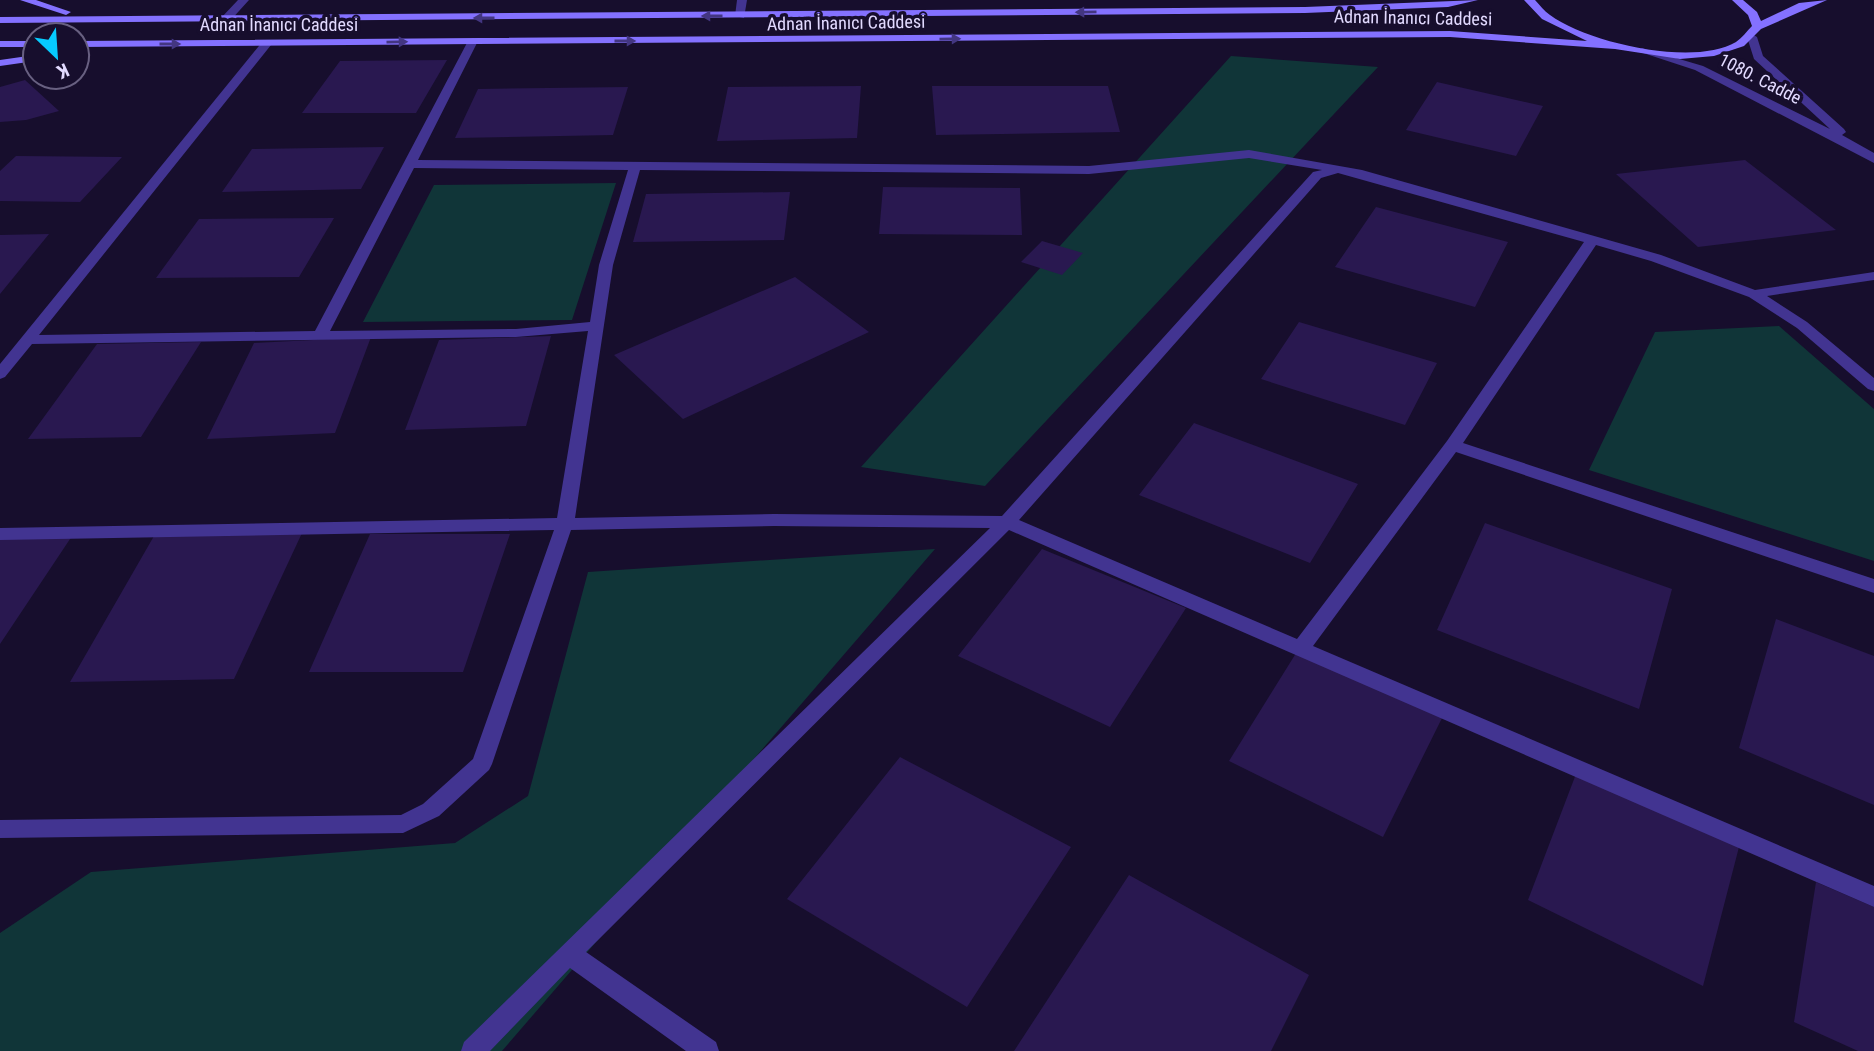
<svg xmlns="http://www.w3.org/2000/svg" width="1874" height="1051" viewBox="0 0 1874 1051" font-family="'Roboto Condensed',sans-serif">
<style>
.green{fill:#103538}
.building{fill:#291850}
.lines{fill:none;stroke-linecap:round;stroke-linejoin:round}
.minor{fill:#423491;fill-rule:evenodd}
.tertiary{fill:#423491;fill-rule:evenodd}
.secondary{fill:#8471ff;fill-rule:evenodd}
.oneway{fill:#433681}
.labels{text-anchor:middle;stroke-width:7;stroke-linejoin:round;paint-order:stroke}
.far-street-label{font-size:18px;fill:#e2daff;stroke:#170e2d}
</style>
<rect width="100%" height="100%" fill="#170e2d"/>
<path class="green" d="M1231 56 1378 67 985 486 861 467Z
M616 183 572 320 363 322 434 185Z
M1779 326 1874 409V561L1589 470 1655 332Z
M935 549 502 1051H0V933L91 872 455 843 528 796 588 572Z"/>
<path class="building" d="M447 60 416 113H302L340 61Z
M25 80 59 111 26 120 0 122V87Z
M1437 82 1543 106 1516 156 1406 130Z
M861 86 857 138 717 141 728 87Z
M932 86H1108L1120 132 936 135Z
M628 87 613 135 455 138 478 89Z
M384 147 361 189 222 192 252 149Z
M16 156 122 157 80 202 0 201V171Z
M1745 160 1836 230 1698 247 1616 174Z
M883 187 1020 188 1022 235 879 234Z
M790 192 784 240 633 242 646 194Z
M1376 207 1508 242 1475 307 1335 267Z
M334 218 299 277 156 278 199 219Z
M49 234 0 294V235Z
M1042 241 1083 253 1062 275 1021 262Z
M795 277 869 332 683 419 614 355Z
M1299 322 1437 363 1405 425 1261 379Z
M551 336 526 426 405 430 439 340Z
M371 337 335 433 207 439 254 343Z
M201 342 141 437 28 439 97 344Z
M1194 423 1358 484 1310 563 1139 495Z
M1485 523 1672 589 1639 709 1437 630Z
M302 533 234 679 70 682 154 536Z
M370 534H510L463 672H309Z
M72 536 0 644V537Z
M1042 549 1186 608 1110 727 958 656Z
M1776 619 1874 656V805L1739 748Z
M1298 650 1443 716 1383 837 1229 761Z
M900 757 1071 847 967 1007 787 899Z
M1576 774 1739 847 1703 986 1528 900Z
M1129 875 1309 975 1271 1051H1014Z
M1816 882 1874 907V1051H1858L1794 1022Z"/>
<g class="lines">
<path class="minor" d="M238 0H249L229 22H221V18Z
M737 0H747L744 18 735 16Z
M473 38 478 41 418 160 1089 166 1249 150 1362 170 1661 255 1755 290 1874 272V280L1767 296 1807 322 1874 378V391L1868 389 1797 328 1749 297 1651 261 1596 245 1463 443 1874 579V593L1456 452 1313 646 1874 886V907L1009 530 586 952 716 1042 719 1051H686L570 968 490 1051H461L464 1042 990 528 774 526 571 530 492 764 489 770 439 816 403 833 0 838V820L401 815 423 804 473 759 554 530 0 540V528L557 518 588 331 516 337 32 344 5 377 0 379V364L263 41 267 40 272 43 271 45 39 335 315 331 468 41ZM1249 158 1322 170 1313 172 1002 516 774 514 575 518 613 265 640 170 1089 174ZM414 168 628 170 599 265 590 322 516 329 330 331ZM1338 173 1584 242 1447 441 1297 639 1019 520 1321 178Z"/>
<path class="tertiary" d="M1752 34 1757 37 1763 56 1844 129 1846 132 1842 135 1874 153V163L1695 70 1637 51 1642 48 1703 66 1830 129 1754 59 1747 37Z"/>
<path class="secondary" d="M20 0H36L71 12 66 15Z
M1478 0 1448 7 1305 13 0 23V17L1305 7Z
M1524 0H1535C1540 5 1544 11 1550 15 1588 43 1694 67 1736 42 1742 38 1747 31 1752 26L1748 15 1732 0H1743L1757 12 1761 21 1799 3 1827 0 1761 29 1744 46 1714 56 1680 59 1615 49 1450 37 77 47V41L1450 31 1587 41 1542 19Z
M0 41H35V47H0Z
M35 55V61L0 66V60Z"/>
</g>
<defs><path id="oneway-solid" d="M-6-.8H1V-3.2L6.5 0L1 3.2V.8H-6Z" transform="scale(1.75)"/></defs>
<g class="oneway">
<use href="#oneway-solid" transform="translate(1086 12) rotate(179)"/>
<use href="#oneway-solid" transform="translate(712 16) rotate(180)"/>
<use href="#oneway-solid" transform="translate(484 18) rotate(180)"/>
<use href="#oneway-solid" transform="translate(950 39) rotate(-1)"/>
<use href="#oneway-solid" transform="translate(625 41)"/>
<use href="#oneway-solid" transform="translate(397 42) rotate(-1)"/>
<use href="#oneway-solid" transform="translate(170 44)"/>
</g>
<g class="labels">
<g class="far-street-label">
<text transform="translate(1413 18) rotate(1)" y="6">Adnan İnanıcı Caddesi</text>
<text transform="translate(846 23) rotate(-1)" y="6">Adnan İnanıcı Caddesi</text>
<text x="279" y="31">Adnan İnanıcı Caddesi</text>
<text transform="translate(1760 79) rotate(27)" y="6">1080. Cadde</text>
</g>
</g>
<g transform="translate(56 56) rotate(155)"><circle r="33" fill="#170e2d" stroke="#686081" stroke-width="2"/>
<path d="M0-5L12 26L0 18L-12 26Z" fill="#06cbff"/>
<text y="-10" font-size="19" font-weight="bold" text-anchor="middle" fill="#e2daff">K</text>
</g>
</svg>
